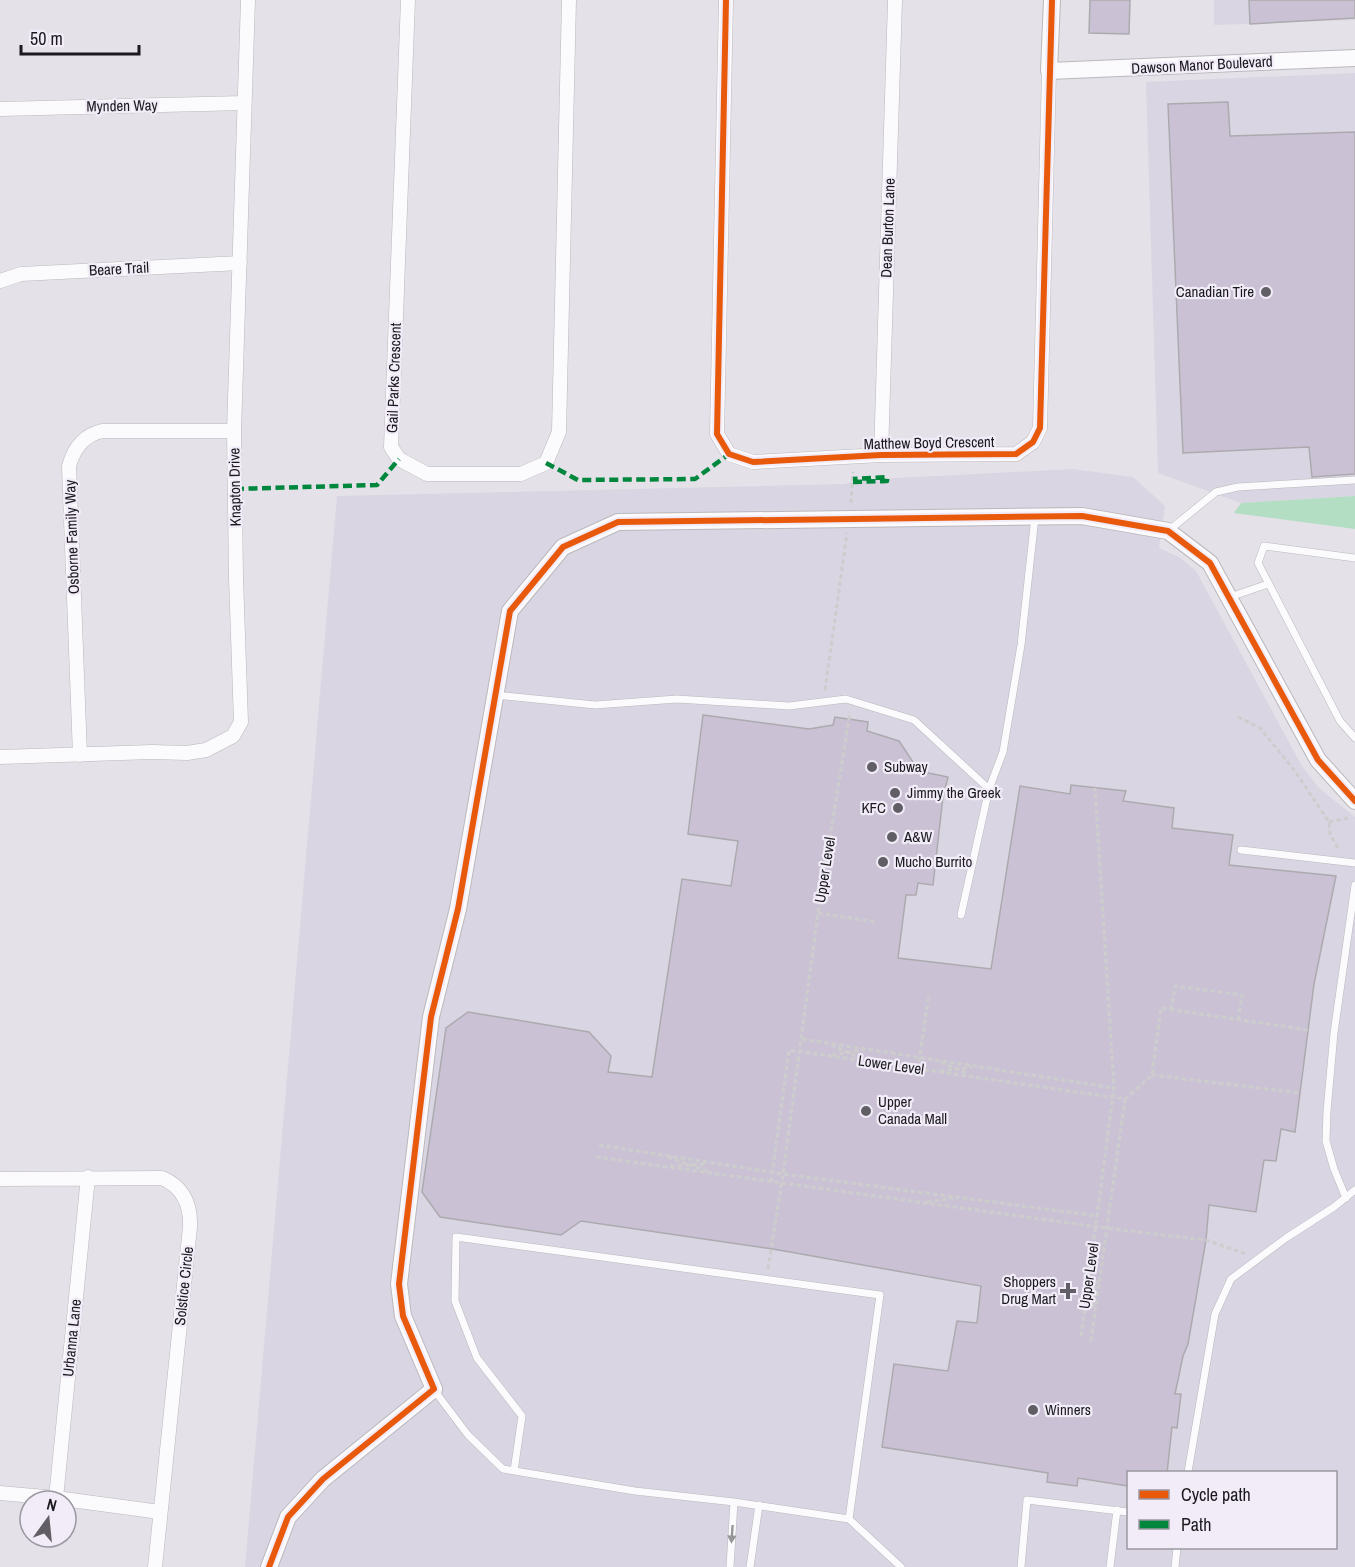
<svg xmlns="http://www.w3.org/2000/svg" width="1355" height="1567" viewBox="0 0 1355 1567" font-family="'Archivo Narrow',sans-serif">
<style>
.built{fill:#dad5e2;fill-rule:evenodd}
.green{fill:#b3dec3}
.building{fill:#cac2d4;stroke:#acaaaf;stroke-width:1.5}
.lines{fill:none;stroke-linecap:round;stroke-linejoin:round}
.service-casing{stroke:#bab8bd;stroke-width:8}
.minor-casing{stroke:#bab8bd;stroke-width:15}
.tertiary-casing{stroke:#bab8bd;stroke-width:18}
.path{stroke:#cdcdce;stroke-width:3;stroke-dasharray:4.5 3;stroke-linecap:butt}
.service{stroke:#fbfafc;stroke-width:7}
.minor{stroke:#fbfafc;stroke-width:14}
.tertiary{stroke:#fbfafc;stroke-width:16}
.quiet{stroke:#00873e;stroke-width:4.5;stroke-dasharray:9 4.5;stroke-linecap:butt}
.cycleway-casing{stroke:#f1ecf8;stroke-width:10}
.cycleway{stroke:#e8590c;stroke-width:6}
.oneway{fill:#969598}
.poi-dot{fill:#615f65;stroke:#f1ecf8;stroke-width:2}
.labels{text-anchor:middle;stroke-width:4.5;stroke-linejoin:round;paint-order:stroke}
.street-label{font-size:15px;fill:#1b191e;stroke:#f1ecf8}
.poi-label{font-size:15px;fill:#1b191e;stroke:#f1ecf8;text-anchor:start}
</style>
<rect width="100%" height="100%" fill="#e4e1e8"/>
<path class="built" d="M1214 0H1355V20L1214 25Z
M1355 73V496L1241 503 1158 473 1146 82Z
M1072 469 1133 477 1165 506 1159 548 1179 557 1196 571 1302 766 1319 788 1355 817V1567H245L337 496 845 484 859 480ZM1128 1472H1336V1548H1128Z"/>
<path class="green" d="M1355 496V529L1234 513 1241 503Z"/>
<path class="building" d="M1090 0H1130L1129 34 1089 33Z
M1249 0H1355V18L1250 24Z
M1228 102 1230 136 1355 132V474L1312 477 1309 447 1183 453 1168 104Z
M703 715 809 729 833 725 835 717 868 722 867 731 899 741 919 771 948 777 943 797 933 885 918 883 916 895H906L898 958 991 969 1020 786 1070 794 1071 785 1126 791 1123 801 1174 808 1172 828 1233 835 1229 865 1336 876 1314 984 1295 1132 1281 1129 1276 1161 1264 1160 1256 1212 1209 1205 1206 1240 1188 1344 1183 1356 1175 1394H1181L1177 1428 1172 1427 1167 1473H1128V1486L1078 1478 1077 1486 1047 1482 1048 1473 882 1447 894 1364 948 1371 957 1321 977 1323 981 1286 773 1249 581 1221 561 1235 440 1217 422 1192 446 1028 468 1012 589 1032 611 1056 608 1072 652 1077 682 879 731 886 738 841 688 834Z"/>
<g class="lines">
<defs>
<path id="service" d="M1168 531 1216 492 1238 487 1355 480
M1355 558 1264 546 1258 563 1340 721 1355 738
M1230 597 1268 584
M495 695 595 705 677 699 789 706 846 699 914 720 989 789 1003 752 1021 645 1035 517
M1241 850 1355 863
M961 915 989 789
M1346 1198 1334 1169 1326 1141 1327 1111 1334 1033 1355 885
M434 1390 468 1435 503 1469 635 1491 734 1502 849 1519 901 1567
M514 1471 522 1416 477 1358 455 1301 456 1237 880 1295 849 1519
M1188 1472 1215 1314 1231 1279 1286 1238 1334 1207 1355 1190
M730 1567 734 1502
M750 1567 759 1505
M1021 1567 1027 1500 1128 1512
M1110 1567 1117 1510
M1175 1567 1177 1548"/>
<path id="minor" d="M408 0 391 447 399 459 427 474H521L546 463 559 432 569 0
M726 0 717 434 729 454 753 462 881 455 1016 454 1033 442 1040 428 1049 71
M0 109 244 103
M0 281 21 274 240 263
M881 455 895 0
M80 755 69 466C74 448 84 435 102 431H234
M0 757 152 752 187 753 206 750 233 736 241 722 236 578 234 431 248 0
M0 1179 162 1178C183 1187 191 1204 190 1227L155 1567
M0 1493 56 1498 160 1512
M56 1498 88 1177"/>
<path id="tertiary" d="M1052 0 1049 71 1355 58
M269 1567 288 1517 323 1479 434 1389 403 1316 399 1284 431 1017 458 909 510 611 563 547 618 522 1082 516 1168 531 1210 563 1318 760 1355 801"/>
</defs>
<use href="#service" class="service-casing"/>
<use href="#minor" class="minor-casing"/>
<use href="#tertiary" class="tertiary-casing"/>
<path class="path" d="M851 503 853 472
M825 690 847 533
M1238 717 1260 728 1295 771 1329 822 1330 834 1339 850
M1329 822 1349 818 1350 816
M818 913 876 922
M1171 1010 1175 986 1242 995 1238 1020
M802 1039 1114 1088
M831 1045 863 1059
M832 1055 864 1050
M941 1062 968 1074
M918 1069 929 994
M940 1071 972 1067
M1152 1075 1300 1093
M1125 1099 1152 1075 1161 1008 1308 1030
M599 1145 783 1174 1097 1216
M596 1157 1105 1228 1206 1240 1246 1254
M668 1157 707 1171
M670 1166 708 1164
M771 1182 789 1050 1125 1099 1091 1341
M927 1202 953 1198
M768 1269 783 1174 818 913 850 712
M1090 1281 1094 1310
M1085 1311 1098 1281
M1081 1336 1114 1088 1095 788"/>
<use href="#service" class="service"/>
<use href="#minor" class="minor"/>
<use href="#tertiary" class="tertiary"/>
<path class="quiet" d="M546 463 578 480 695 479 729 454
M853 482 887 481V477L853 479
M235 489 377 485 399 459"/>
<defs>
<path id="cycleway" d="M726 0 717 434 729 454 753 462 881 455 1016 454 1033 442 1040 428 1052 0
M269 1567 288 1517 323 1479 434 1389 403 1316 399 1284 431 1017 458 909 510 611 563 547 618 522 1082 516 1168 531 1210 563 1318 760 1355 801"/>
</defs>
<use href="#cycleway" class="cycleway-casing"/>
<use href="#cycleway" class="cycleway"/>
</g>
<defs><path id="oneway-solid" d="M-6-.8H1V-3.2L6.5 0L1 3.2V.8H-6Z" transform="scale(1.5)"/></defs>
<use class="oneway" href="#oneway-solid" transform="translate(732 1534) rotate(94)"/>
<g class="poi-dot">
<circle cx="1266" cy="292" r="6"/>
<circle cx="872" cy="767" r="6"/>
<circle cx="895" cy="793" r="6"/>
<circle cx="898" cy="808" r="6"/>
<circle cx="892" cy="837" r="6"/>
<circle cx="883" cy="862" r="6"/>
<circle cx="866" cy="1111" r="6"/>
<path d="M1065 1282h6v6h6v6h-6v6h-6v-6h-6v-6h6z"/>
<circle cx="1033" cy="1410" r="6"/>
</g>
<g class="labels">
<g class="street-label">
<text transform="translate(1202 65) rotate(-3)" y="5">Dawson Manor Boulevard</text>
<text transform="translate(122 106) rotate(-1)" y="5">Mynden Way</text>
<text transform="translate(888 228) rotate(-88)" y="5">Dean Burton Lane</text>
<text transform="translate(119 269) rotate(-3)" y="5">Beare Trail</text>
<text transform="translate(394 378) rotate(-88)" y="5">Gail Parks Crescent</text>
<text transform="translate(929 443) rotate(-1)" y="5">Matthew Boyd Crescent</text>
<text transform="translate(235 487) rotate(-91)" y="5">Knapton Drive</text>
<text transform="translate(72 537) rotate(-92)" y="5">Osborne Family Way</text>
<text transform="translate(825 870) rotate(-81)" y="5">Upper Level</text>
<text transform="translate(891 1065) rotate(8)" y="5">Lower Level</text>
<text transform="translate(1089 1276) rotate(-82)" y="5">Upper Level</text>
<text transform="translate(184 1286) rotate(-84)" y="5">Solstice Circle</text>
<text transform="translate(72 1338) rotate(-84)" y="5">Urbanna Lane</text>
</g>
<g class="poi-label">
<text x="1254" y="297" text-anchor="end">Canadian Tire</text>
<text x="884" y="772">Subway</text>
<text x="907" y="798">Jimmy the Greek</text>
<text x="886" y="813" text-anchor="end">KFC</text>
<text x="904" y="842">A&amp;W</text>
<text x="895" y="867">Mucho Burrito</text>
<text x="878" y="1107">Upper<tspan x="878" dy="17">Canada Mall</tspan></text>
<text x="1056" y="1287" text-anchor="end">Shoppers<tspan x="1056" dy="17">Drug Mart</tspan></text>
<text x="1045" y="1415">Winners</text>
</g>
</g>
<rect x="1127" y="1471" width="210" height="78" fill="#f1ecf8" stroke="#9b98a1" stroke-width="1.5"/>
<rect x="1139" y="1490" width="30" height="9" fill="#e8590c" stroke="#9b98a1" stroke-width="1.5"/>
<text x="1181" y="1501" font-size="18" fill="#1b191e">Cycle path</text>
<rect x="1139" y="1520" width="30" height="9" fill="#00873e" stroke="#9b98a1" stroke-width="1.5"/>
<text x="1181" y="1531" font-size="18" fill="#1b191e">Path</text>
<g transform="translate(48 1519) rotate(15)"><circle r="28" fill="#f1ecf8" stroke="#9b98a1" stroke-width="1.5"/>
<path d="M0-4.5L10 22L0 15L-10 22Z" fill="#615f65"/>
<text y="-9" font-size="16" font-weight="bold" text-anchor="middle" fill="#1b191e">N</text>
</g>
<path d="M21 45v9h118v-9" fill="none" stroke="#1b191e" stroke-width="3"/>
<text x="30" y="45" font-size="18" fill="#1b191e" stroke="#f1ecf8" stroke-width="4.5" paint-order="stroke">50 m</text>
</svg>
